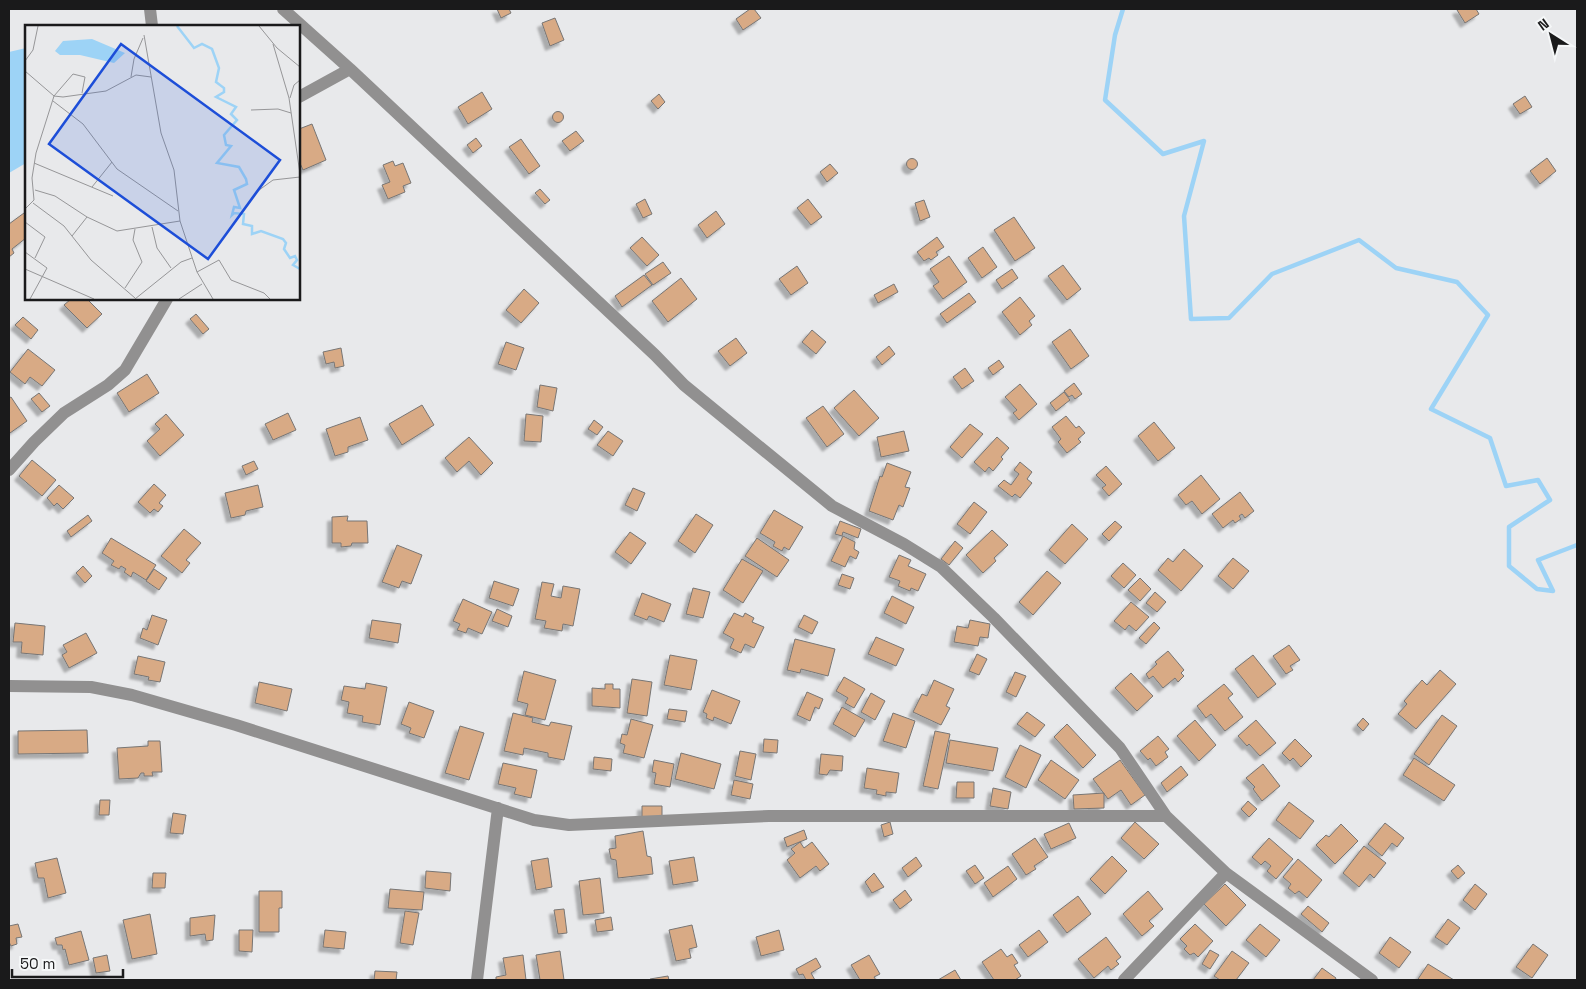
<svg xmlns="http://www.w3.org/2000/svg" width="1586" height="989" viewBox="0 0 1586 989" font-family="'Space Grotesk',sans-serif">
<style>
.water{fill:#9dd3f6}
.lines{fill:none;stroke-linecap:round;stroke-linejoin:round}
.stream{stroke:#9dd3f6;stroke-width:4.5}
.building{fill:#d8aa85;stroke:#777574;filter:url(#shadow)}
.street{stroke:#919090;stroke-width:12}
.inset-river{fill:none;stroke:#9dd3f6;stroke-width:2.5}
.inset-road{fill:none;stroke:#969698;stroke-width:1}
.view{fill:#1d4ed8;fill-opacity:0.15;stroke:#1d4ed8;stroke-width:2.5}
.inset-edge{fill:none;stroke:#1a1a1b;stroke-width:2.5}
</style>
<defs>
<filter id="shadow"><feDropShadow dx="-4.5" dy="4.5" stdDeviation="1" flood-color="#0004"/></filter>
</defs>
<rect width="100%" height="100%" fill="#e8e9eb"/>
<path class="water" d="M26 48V163L9 173V52Z"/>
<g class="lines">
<path class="stream" d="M1123 9 1115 35 1105 100 1163 154 1204 141 1184 216 1191 319 1229 318 1272 274 1359 240 1396 268 1457 282 1488 315 1431 409 1490 438 1506 486 1538 480 1550 500 1509 527V566L1537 589 1553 591 1538 560 1577 545"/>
</g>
<path class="building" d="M497 9H509L511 13 501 18Z
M750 9H754L761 18 743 30 736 19Z
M1460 9H1476L1479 14 1465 23 1457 10Z
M555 18 564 40 550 46 542 23Z
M482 92 492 109 468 124 458 107Z
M659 94 665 102 658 109 651 101Z
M1525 96 1532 107 1520 114 1513 104Z
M552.5 117a5.5 5.5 0 1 1 11 0a5.5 5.5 0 1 1-11 0Z
M312 124 326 160 303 170 299 161V129Z
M576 131 584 141 570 151 562 141Z
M476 138 482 146 473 153 467 145Z
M521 139 540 166 529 174 509 147Z
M1547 158 1556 171 1540 184 1530 171Z
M906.5 164a5.5 5.5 0 1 1 11 0a5.5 5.5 0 1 1-11 0Z
M393 161 395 166 403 163 411 183 403 186 405 192 388 199 382 185 390 182 383 165Z
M830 164 838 173 827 182 820 172Z
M540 189 550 200 545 204 535 193Z
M645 199 652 214 643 218 636 204Z
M808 199 822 217 811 225 797 208Z
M924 200 930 217 920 221 915 203Z
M716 211 725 224 707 238 698 225Z
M24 213 26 216V238L12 249 14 253 9 257V224Z
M1014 217 1035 248 1015 261 994 230Z
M642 237 659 255 647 266 630 248Z
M937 237 944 247 936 252 938 255 931 260 929 258 924 261 917 252Z
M983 247 997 267 982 278 968 258Z
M949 256 967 282 943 299 933 286 939 282 930 269Z
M663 262 671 273 653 285 645 274Z
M1063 265 1081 289 1067 300 1048 276Z
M797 266 808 283 791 295 779 279Z
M1012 269 1018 278 1002 289 996 280Z
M644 275 652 285 622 307 615 296Z
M681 278 697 299 668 322 652 301Z
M894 284 898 292 878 303 874 295Z
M524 289 539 303 521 323 506 310Z
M969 293 976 302 947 323 940 314Z
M1020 297 1035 316 1029 321 1032 325 1020 335 1002 312Z
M71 299H87L102 314 87 328 64 305Z
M196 314 209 329 203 334 190 319Z
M23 317 38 330 31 339 15 325Z
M1070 329 1089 356 1071 369 1052 342Z
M812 330 826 342 816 354 802 342Z
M736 338 747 353 730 366 718 351Z
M506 342 524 348 516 370 498 364Z
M889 346 895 354 882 365 876 357Z
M341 348 344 366 335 368 334 362 326 364 323 352Z
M28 349 55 370 42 386 30 377 25 384 10 372Z
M999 360 1004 367 993 375 988 368Z
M965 368 974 381 962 389 953 377Z
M147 374 159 393 129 412 117 393Z
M1074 383 1082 394 1075 399 1072 395 1069 397 1064 391Z
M1020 384 1037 404 1019 420 1013 413 1017 410 1005 397Z
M540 385 557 388 553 411 537 407Z
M854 390 879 418 859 436 834 408Z
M1064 392 1070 400 1056 411 1050 403Z
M39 393 50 406 42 412 31 399Z
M11 397 27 421 10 433 9 431V398Z
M422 405 434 425 402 445 389 424Z
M823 406 844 434 827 447 806 418Z
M288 413 296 430 273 440 265 424Z
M166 414 184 435 160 456 147 441 160 429 155 424Z
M526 414 543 416 541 442 524 441Z
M1066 416 1076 428 1079 426 1085 433 1078 439 1081 442 1067 453 1058 442 1061 439 1052 427Z
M360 417 368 440 348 447V452L335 456 326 429Z
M594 420 603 427 597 435 588 429Z
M1154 422 1175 448 1158 461 1138 436Z
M970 424 983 434 962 458 950 447Z
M608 431 623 441 613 456 597 445Z
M904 431 909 451 881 457 877 437Z
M469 437 493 463 481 475 469 461 457 472 445 458Z
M997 437 1009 448 1001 457 1003 459 993 471 989 467 985 472 974 462Z
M32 460 56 480 42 496 19 476Z
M254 461 258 469 246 475 242 466Z
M1020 462 1032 472 1027 479 1032 483 1020 498 1015 494 1012 497 998 486 1004 480 1011 485 1019 474 1014 470Z
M887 463 911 472 905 487 910 488 903 507 899 505 893 520 869 511 880 476 882 477Z
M1106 466 1122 484 1109 496 1102 488 1106 485 1096 475Z
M1201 475 1220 499 1202 514 1192 501 1186 505 1178 495Z
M154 484 166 495 159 503 163 506 158 512 154 509 150 513 138 502Z
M59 485 74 498 63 509 57 503 54 506 47 498Z
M258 485 263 507 246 511 245 515 231 518 225 493Z
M633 488 645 493 637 511 625 505Z
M1240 492 1254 511 1245 518 1242 514 1239 516 1241 519 1235 523 1233 520 1223 528 1212 514Z
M974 502 987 512 970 534 957 524Z
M774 510 803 527 789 550 784 547 782 551 773 546 775 542 760 533Z
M696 514 713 525 695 553 678 541Z
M88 515 92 521 71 537 67 531Z
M348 516 347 521H367L368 543H352L351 546 341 547V543H332V517Z
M840 521 861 529 858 538 843 532 842 536 835 534Z
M1115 521 1122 527 1109 541 1102 534Z
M1072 524 1088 539 1065 564 1049 550Z
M184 529 201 543 186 560 190 563 182 573 161 556Z
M992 530 1008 545 994 558 996 561 983 573 966 555Z
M630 532 646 543 631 564 615 552Z
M843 536 855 542 854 549 859 552 856 559 850 556 845 567 831 561Z
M111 538 156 565 146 580 133 572 131 577 124 572 126 569 121 566 119 569 111 565 114 561 102 553Z
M757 538 789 560 777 577 745 556Z
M955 541 963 548 949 565 941 559Z
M397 545 422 555 411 584 402 581 399 588 382 582Z
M1184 549 1203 566 1181 591 1158 570 1168 558 1173 562Z
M899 555 911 560 908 566 926 574 918 591 911 588 910 591 898 586 900 581 889 577Z
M1233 558 1249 571 1233 589 1218 576Z
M742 559 763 571 743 603 723 590Z
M1123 563 1136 575 1124 588 1111 576Z
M83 566 92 576 85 583 76 573Z
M154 569 167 578 159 590 146 581Z
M1047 571 1061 583 1033 615 1019 602Z
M842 574 854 578 850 589 838 585Z
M1140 578 1151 589 1140 601 1128 590Z
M494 581 519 589 513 606 489 598Z
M542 582 554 584 551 596 561 598 563 586 580 589 573 626 563 624 562 631 544 628 546 621 535 619Z
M693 588 710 592 703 618 686 614Z
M1155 592 1166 602 1157 612 1146 603Z
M642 593 671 604 664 622 649 616 647 620 634 615Z
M892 596 914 607 906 624 884 613Z
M463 599 492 612 482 634 468 628 466 633 457 630 460 624 453 621Z
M1131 602 1149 617 1136 631 1129 625 1125 630 1114 621Z
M497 609 512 616 508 627 492 621Z
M734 613 743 617 745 613 754 618 752 622 764 627 754 648 745 644 741 653 730 648 734 639 723 633Z
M152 615 167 620 158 645 140 638 143 628 147 630Z
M804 615 818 622 812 634 798 627Z
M372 620 401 624 398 643 369 638Z
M970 620 990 624 988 638 980 637 978 646 954 642 957 626 968 628Z
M1154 622 1160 628 1146 644 1139 638Z
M15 623 45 626 43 655 21 653 22 642H13Z
M86 633 97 653 69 668 62 655 67 652 63 645Z
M876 637 904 649 896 666 868 654Z
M795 639 835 649 828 676 801 669 800 673 787 670Z
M1289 645 1300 660 1290 666 1293 670 1286 674 1273 656Z
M1168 651 1184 670 1181 673 1184 676 1178 682 1175 678 1163 688 1153 676 1149 679 1146 674 1157 664 1155 662Z
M977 654 987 659 979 675 969 671Z
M670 655 697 660 691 690 664 685Z
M1253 655 1276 684 1258 698 1235 669Z
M138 656 165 662 160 682 148 680 149 677 134 674Z
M1440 670 1456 684 1416 729 1398 714 1407 704 1404 701 1422 680 1427 685Z
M524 671 556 680 545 720 525 715 528 704 517 701Z
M1015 672 1026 676 1016 697 1006 692Z
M1131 673 1153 696 1137 711 1115 688Z
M844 677 865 689 854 708 845 703 848 698 836 691Z
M632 679 652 682 647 716 627 713Z
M934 680 954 689 946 706 950 708 941 725 913 712 922 694 927 696Z
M259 682 292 689 287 711 255 703Z
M366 683 387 687 380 725 362 722 363 716 347 713 349 702 341 700 344 686 365 689Z
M605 684H613V689H620V708L592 706V688L605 689Z
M1224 684 1233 694 1228 698 1243 717 1225 731 1211 714 1206 718 1197 706Z
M712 690 740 701 731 724 714 717 713 721 706 718 707 714 703 712Z
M807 692 823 699 819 709 815 707 810 721 797 715Z
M871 693 885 701 875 720 861 712Z
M409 702 434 711 424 738 409 733 411 728 401 724Z
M842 707 865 720 855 737 833 724Z
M669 709 687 711 685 722 667 719Z
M1027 712 1045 725 1035 737 1017 724Z
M513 713 533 718 532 722 549 726 551 722 572 726 564 760 548 757V753L524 748 523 755 504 751Z
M893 713 915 721 906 748 883 741Z
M1442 715 1457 726 1429 765 1414 754Z
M1363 718 1369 724 1363 731 1357 725Z
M631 719 653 725 644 758 623 753 625 745 620 743 622 734 627 735Z
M1195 720 1216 745 1199 761 1177 736Z
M1256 720 1276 743 1260 756 1249 744 1247 746 1238 736Z
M1067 724 1096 755 1083 768 1054 737Z
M460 726 484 733 469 780 445 773Z
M87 730 88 753 18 754V731Z
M935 731 950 734 938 789 923 786Z
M1158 736 1169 749 1165 752 1168 757 1156 766 1150 758 1148 760 1140 751Z
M764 739 778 740 777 753 763 752Z
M1295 739 1312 756 1301 767 1293 758 1290 761 1282 753Z
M950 740 998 748 993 771 946 763Z
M148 741H160L162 772H152L153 776H144V773H141L138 778 119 779 117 748 148 746Z
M1020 745 1041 755 1026 788 1005 777Z
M740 751 756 754 751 780 735 776Z
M681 753 721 764 714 789 675 779Z
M821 754 843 756 842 771 830 770 827 775 819 774Z
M594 757 612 759 611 771 593 769Z
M1414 758 1455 785 1444 801 1403 775Z
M654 760 674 764 670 787 654 784 656 773 652 772Z
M1051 760 1079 780 1065 799 1038 780Z
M1120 760 1145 795 1131 805 1121 790 1108 799 1093 779Z
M503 763 537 770 531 798 514 794 516 788 498 784Z
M1263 764 1280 786 1262 801 1253 789 1255 787 1246 778Z
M1181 766 1188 775 1167 792 1161 783Z
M867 768 899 773 896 793 886 792V796L876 794 877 790 864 788Z
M734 780 753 784 750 799 731 795Z
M957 782H974V798H956Z
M993 788 1011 792 1008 809 990 806Z
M1104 793V808L1074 809 1073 795Z
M100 800H110L109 815H99Z
M1248 801 1257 809 1249 817 1241 809Z
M1289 802 1314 821 1300 839 1276 820Z
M642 806H662V817H642Z
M173 813 186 815 183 834 170 833Z
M890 822 893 834 884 837 881 825Z
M1135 822 1159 844 1144 859 1121 838Z
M1069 823 1076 838 1051 849 1044 834Z
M1385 823 1404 838 1397 847 1392 843 1382 856 1368 844Z
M1341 824 1358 841 1335 864 1316 845 1326 835 1329 837Z
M804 830 807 839 787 847 784 838Z
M643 831 647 856 651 857 653 874 618 878 616 860 611 859 609 849 616 848 615 836Z
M1035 838 1048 857 1034 866 1036 869 1026 875 1012 854Z
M1269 838 1293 859 1276 879 1267 871 1271 866 1265 861 1261 865 1252 857Z
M800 842 804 848 812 842 829 864 820 871 816 866 800 878 787 860 795 853 791 849Z
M1364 846 1386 863 1374 878 1370 874 1359 887 1343 873Z
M1112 856 1127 871 1105 894 1090 879Z
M694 857 698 881 673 885 669 861Z
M916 857 922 866 908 877 902 868Z
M57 858 66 893 48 898 44 878H38L35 863Z
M548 858 552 887 536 890 531 861Z
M1298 859 1322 880 1307 898 1299 891 1295 894 1288 888 1291 884 1283 877Z
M975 865 984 878 975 884 966 871Z
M1458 865 1465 873 1458 879 1451 871Z
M1008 866 1017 879 993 897 984 883Z
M426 871 451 873 450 891 425 888Z
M153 873H166L165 888H152Z
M874 873 884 887 872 893 865 882Z
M600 878 604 913 583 915 579 881Z
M1225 884 1246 905 1226 926 1204 904Z
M1475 884 1487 894 1475 910 1463 900Z
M390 889 424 892 422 910 388 908Z
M905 890 912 900 900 909 893 900Z
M259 891H282V908H279V932H259Z
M1148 891 1163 909 1149 921 1154 926 1142 936 1123 914Z
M1078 896 1091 914 1067 933 1053 915Z
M1308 906 1329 923 1322 932 1301 914Z
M564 909 567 933 558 934 554 910Z
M405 911 419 913 413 945 400 943Z
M150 914 157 954 132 959 123 920Z
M215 915 213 940 206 941 205 934 190 936V918Z
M611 917 613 930 597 932 595 920Z
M1448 919 1460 928 1447 945 1435 937Z
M18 924 22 937 16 938 17 944 11 946 9 942V926Z
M1195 924 1213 941 1198 957 1194 953 1190 955 1184 949 1187 946 1180 939Z
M1260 924 1280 940 1266 957 1246 940Z
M692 925 697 947 689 949 691 958 676 961 669 930Z
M239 930H253L252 952 239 951Z
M325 930 346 932 344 949 323 947Z
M779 930 784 950 761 956 756 937Z
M1039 930 1048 942 1028 957 1019 945Z
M81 931 89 960 69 965 65 949 63 950 62 945H57L55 938Z
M1106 937 1121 957 1116 961 1119 964 1111 970 1108 966 1094 978 1078 959Z
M1390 937 1411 952 1399 968 1379 953Z
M1533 944 1548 955 1532 978 1516 967Z
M1001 949 1007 957 1012 954 1018 963 1014 965 1021 976 1015 980H994L982 962Z
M1210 950 1219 955 1210 969 1202 964Z
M560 951 564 980H540L536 955Z
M1232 951 1249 963 1236 980H1220L1214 976Z
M107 955 110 971 96 973 93 958Z
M523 955 526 980H496V977L506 975 503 958Z
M869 955 880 974 874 977 876 980H860L851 965Z
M816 958 821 967 811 973 815 980H806L803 974 799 975 796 969Z
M1428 964 1454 980H1420L1418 979Z
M1322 968 1336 978 1335 980H1313Z
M955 970 961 980H938Z
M375 971 397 972 396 980H374Z
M668 976 669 980H650V979Z"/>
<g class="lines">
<path class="street" d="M150 9 152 26
M283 9 350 69 655 355 684 385 832 506 904 544 941 567 994 618 1120 748 1166 816 1226 873 1372 980
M299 97 350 69
M9 470 34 442 64 413 108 385 125 370 167 299
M9 686 91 687 132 695 236 725 534 820 569 825 769 816H1166
M477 980 498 808
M1124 980 1226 873"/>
</g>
<g transform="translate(25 25)">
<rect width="275" height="275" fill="#e8e9eb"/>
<path d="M67 14 100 28 89 38 55 30H35L30 26 38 16Z" fill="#9dd3f6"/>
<path class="inset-river" d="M152 1 169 23 177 19 187 24 194 43 191 57 199 63V67L191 72 211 82 206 89 212 95 199 110 201 120 206 121 192 138 214 142 221 154 222 159 209 165 215 183 209 182 207 190 209 188 219 189 218 199 227 201V209L236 206 258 214 261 218 259 224 265 233 270 231 272 235 268 240 275 244"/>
<path class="inset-road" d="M234 1 252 23 275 42M119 10 136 108 149 145 155 196 172 247 188 274M248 19 264 73 275 149M0 36 8 25 13 1M0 46 29 71 38 72 81 66 111 50 126 52M106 52 109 34 118 13M265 73 269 60 275 55M28 76 58 99 92 144 153 186M226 85 253 84 266 88M9 138 88 171M67 162 87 137M10 165 30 171 62 192 92 206 155 196M230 168 248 155 275 152M8 178 39 201 66 235 110 273M0 184 9 175 7 153 11 128 29 71 48 49 60 52 57 68M0 197 20 212 10 233M127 202 132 223 146 243M47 211 62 192M0 227 22 243 5 274M0 244 69 274M172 247 194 235 206 255 239 268 245 274M100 263 117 237 108 215 110 204M110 274 156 237 167 233M154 274 177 259"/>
<path class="view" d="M96 19 255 135 183 234 24 119Z"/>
<rect width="275" height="275" class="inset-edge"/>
</g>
<rect width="1586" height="989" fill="none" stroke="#1a1a1b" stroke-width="20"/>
<g transform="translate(1551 35) rotate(324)" stroke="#f5f7f8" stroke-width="4" paint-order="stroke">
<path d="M0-4L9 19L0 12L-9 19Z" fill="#1a1a1b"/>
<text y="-8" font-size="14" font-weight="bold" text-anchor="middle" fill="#1a1a1b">N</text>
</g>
<path d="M12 969v8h111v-8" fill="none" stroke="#1a1a1b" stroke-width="2.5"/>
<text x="20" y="969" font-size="15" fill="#1a1a1b" stroke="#f5f7f8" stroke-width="4" paint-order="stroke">50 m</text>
</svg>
